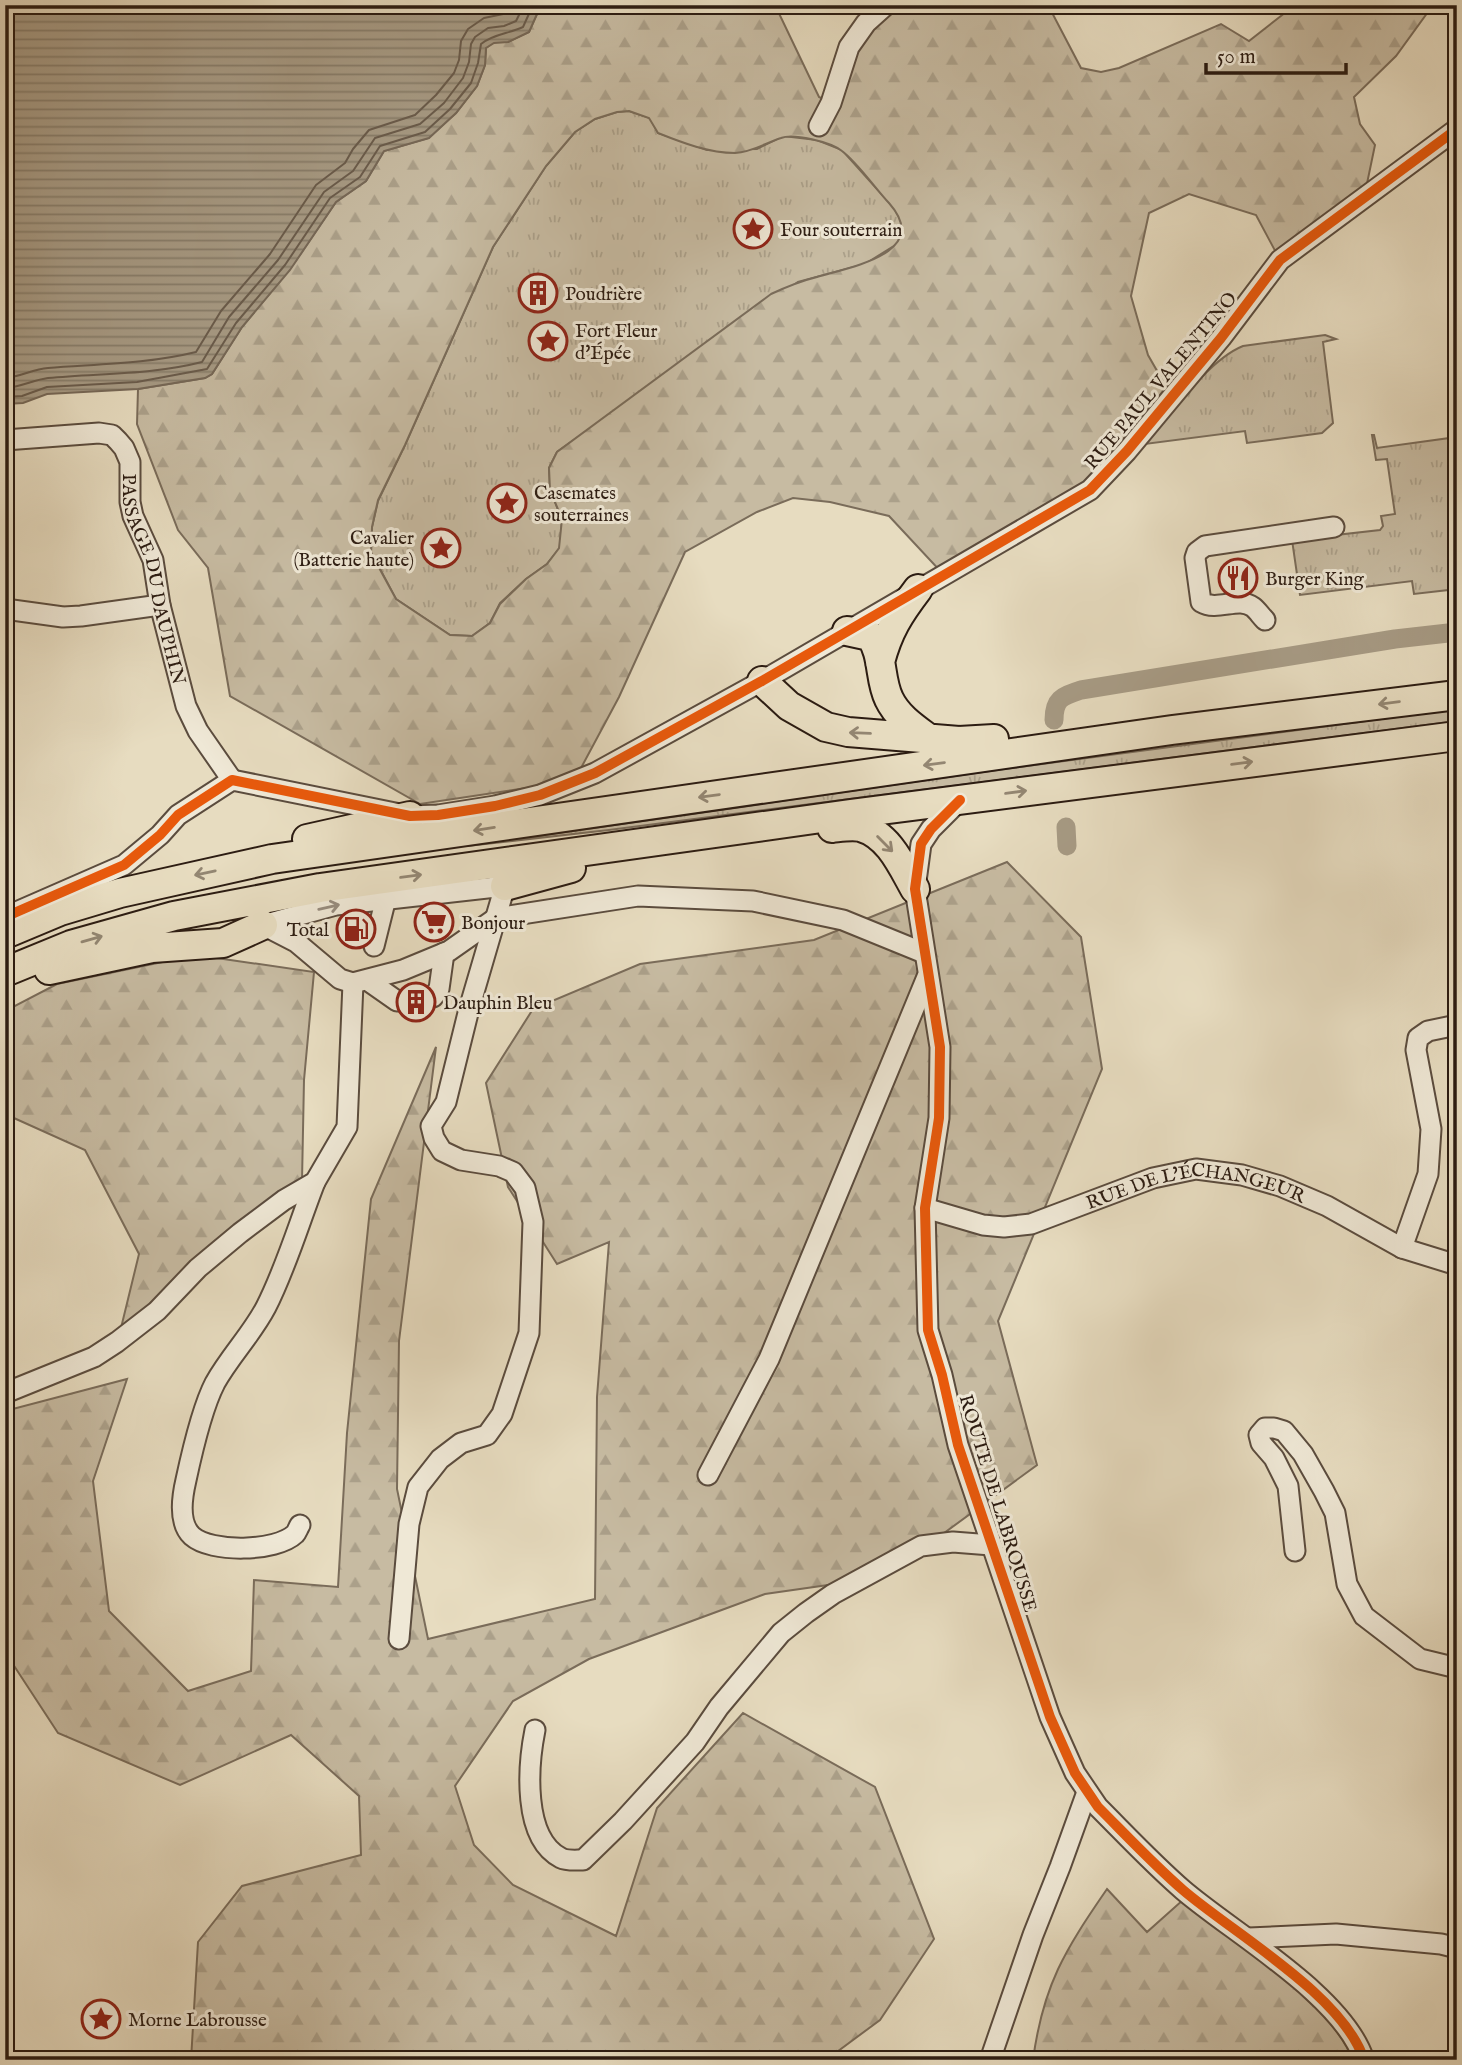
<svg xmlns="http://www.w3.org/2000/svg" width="1462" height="2065" viewBox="0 0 1462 2065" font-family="'IM FELL English',serif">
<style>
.grass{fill:url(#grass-tufts);stroke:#7a6c5a;stroke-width:2}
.forest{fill:url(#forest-firs);stroke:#7a6c5a;stroke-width:2;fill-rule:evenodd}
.water{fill:url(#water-rules);stroke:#766857;stroke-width:2}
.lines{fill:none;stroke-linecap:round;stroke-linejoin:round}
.shore{stroke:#6a5c4c;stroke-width:2}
.canal{stroke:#a79b85;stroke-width:19}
.minor-casing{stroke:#5b4c3e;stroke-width:23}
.highway-casing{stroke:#2c1c12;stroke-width:32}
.minor{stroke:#efe8d6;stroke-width:19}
.highway{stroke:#e7dcc0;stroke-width:28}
.cycleway-casing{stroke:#efe8d6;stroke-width:15}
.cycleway{stroke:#e8590c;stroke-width:10}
.oneway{stroke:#938672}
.oneway2{stroke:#978c7e}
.labels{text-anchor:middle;stroke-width:6;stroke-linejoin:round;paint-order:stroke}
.poi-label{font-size:19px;fill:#2c1c12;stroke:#efe8d6;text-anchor:start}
.street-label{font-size:19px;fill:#2c1c12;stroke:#efe8d6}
</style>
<defs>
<pattern id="grass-tufts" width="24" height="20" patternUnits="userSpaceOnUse" patternTransform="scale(1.75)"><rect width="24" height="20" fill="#c7bba2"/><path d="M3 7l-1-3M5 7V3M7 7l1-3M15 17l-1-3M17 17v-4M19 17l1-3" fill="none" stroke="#aba08a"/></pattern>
<pattern id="forest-firs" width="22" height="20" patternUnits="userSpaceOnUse" patternTransform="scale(1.75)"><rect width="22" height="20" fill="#c7bba2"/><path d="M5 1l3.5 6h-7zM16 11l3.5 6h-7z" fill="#aba08a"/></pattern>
<pattern id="water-rules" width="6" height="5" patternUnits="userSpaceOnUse" patternTransform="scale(1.75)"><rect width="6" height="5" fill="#a79b85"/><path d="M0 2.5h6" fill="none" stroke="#887e6b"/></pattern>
</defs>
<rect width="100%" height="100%" fill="#e7dcc0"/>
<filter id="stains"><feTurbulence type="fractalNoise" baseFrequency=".00286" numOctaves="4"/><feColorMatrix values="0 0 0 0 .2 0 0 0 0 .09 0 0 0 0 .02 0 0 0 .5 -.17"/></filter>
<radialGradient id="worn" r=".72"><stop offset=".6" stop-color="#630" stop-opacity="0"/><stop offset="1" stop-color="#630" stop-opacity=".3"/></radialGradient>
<path class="grass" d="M629 111 650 118 658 133 707 150 757 149 783 136 817 140 842 150 894 208 903 224 901 237 897 244 865 264 798 282 557 452 549 468 550 490 562 519 560 548 547 564 526 579 500 603 490 623 472 636 450 635 396 599 371 552 372 527 378 501 405 445 493 247 546 166 575 132 595 119 617 112Z
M1325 335 1336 339 1323 342 1333 423 1322 433 1247 443 1245 431 1145 444C1170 415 1208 360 1243 346Z
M1372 435H1374L1377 448 1457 437V589L1414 594 1412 581 1300 595 1292 540 1380 530 1383 526 1381 516 1395 514 1387 459 1376 460Z
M1457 709V721L609 830 467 846 1004 769Z"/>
<path class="forest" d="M541 5H775L819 97 823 99 836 55 850 28 874 5H1048L1081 68 1101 72 1119 68 1221 24 1249 41 1295 5H1433L1396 56 1354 97 1360 124 1375 145 1364 198 1280 260 1256 215 1189 194 1149 213 1131 296 1148 355 1172 397 1114 464 943 574 889 516 830 502 793 498 757 512 685 552 619 697 581 768 533 787 420 804 230 696 208 568 178 530 137 424 138 389 205 378 212 374 242 327 290 269 336 202 366 181 384 151 428 138 456 113 477 86 485 65 486 48 494 42H508L529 32ZM629 111 649 118 658 133C683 143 709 153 735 153 753 152 765 143 781 138 793 133 831 142 842 151 857 162 875 188 889 203 933 253 850 267 817 277 801 281 786 287 771 294L557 452 549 468 550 490 562 519 559 548 547 564 526 579 500 604 490 623 472 636 450 635 396 599 371 553 372 527 378 500 405 445 493 247 546 166 575 132 595 119 617 112Z
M1007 862 1081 937 1102 1069 998 1321 1037 1465 884 1577 765 1594 589 1659 513 1701 455 1786 474 1845 513 1885 616 1936 657 1808 743 1713 875 1787 934 1939 880 2020 826 2060H191L198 1942 242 1886 361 1855 359 1796 291 1735 180 1785 58 1733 5 1652V1411L127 1379 93 1481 109 1611 188 1691 251 1671 254 1580 338 1587 347 1433 371 1199 436 1047 399 1341 397 1489 428 1639 595 1599 597 1397 609 1242 557 1264 508 1187 486 1083 533 1009 640 964 814 940Z
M196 955 314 972 304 1080 302 1181 120 1332 139 1254 85 1150 5 1114V1011L57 984Z
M1107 1889 1147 1932 1184 1899C1225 1932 1340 2012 1352 2060H1033C1043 1985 1065 1950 1107 1889Z"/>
<path class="water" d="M5 5H541L529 32 508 42 494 43 486 48 485 65 477 86 456 113 429 138 384 151 366 181 336 202 290 270 242 327 212 374 205 378 138 389 47 394 23 403 5 404Z"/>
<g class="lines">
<path class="shore" d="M5 378C20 377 33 369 48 368 98 364 147 364 196 352L221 311 270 254 316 185 345 163 353 149 369 130 415 115 436 95 454 73 459 60 461 41 468 29 484 18 508 13 512 5
M5 388C21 387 33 380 48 378 100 373 151 375 202 362L229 317 278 260 324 192 353 171 375 138 420 124 444 103 463 78 469 62 471 44 475 37 488 28 504 26 516 21 524 5
M5 397 22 396 47 387 137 382 207 369 236 323 285 265 330 198 360 177 380 146 425 132 450 109 471 83 478 63 481 44C493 34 508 34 523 27L533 5"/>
<path class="canal" d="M1054 720C1054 698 1063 696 1081 690L1395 639 1457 632
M1066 827 1067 846"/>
<defs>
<g id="minor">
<path d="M819 126 831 103 849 47 866 23 886 5"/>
<path id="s1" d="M5 440 99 433 112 435 118 441 124 448 130 462V502L133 516 153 560 160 605 186 706 198 731 232 780"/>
<path d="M5 609 63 617 81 616 160 605"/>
<path d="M1265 620C1261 616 1257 610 1253 607 1238 596 1218 612 1201 602L1195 558 1197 552 1205 546 1334 527"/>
<path d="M960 800 931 829 921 844 915 889 940 1047 939 1118 925 1208 928 1330 942 1375 958 1445 1050 1717 1075 1773 1098 1807C1126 1835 1153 1864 1183 1890 1233 1933 1344 1996 1364 2060"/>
<path d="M5 917 124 865 160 835 178 815 232 780 410 816 438 815 495 806 540 795 595 773 762 681 1090 490 1127 451 1221 338 1280 260 1457 129"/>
<path d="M263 925 336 905 505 886 469 1009 446 1102 431 1126 434 1138 442 1151 461 1160 499 1166 513 1172 525 1188 533 1222 529 1333 502 1414 487 1435 461 1443 440 1459 418 1487 409 1524 399 1639"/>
<path d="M263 925 296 942 340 979 353 983 403 970 449 951 496 918 638 896 753 901 843 920 924 953"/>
<path d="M374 946 386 898"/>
<path d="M367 980 397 1001 433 997 439 989 444 953"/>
<path id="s2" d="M925 1208 983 1225 1004 1227 1031 1224 1153 1178 1196 1169 1242 1175 1280 1186 1327 1206 1402 1248 1457 1265"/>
<path d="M1402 1248 1428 1174 1431 1129 1416 1050 1418 1038 1428 1031 1457 1025"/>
<path d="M5 1393 94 1357 117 1342 157 1311 198 1268 240 1233 284 1200 315 1182 347 1127 353 983"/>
<path d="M708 1475 769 1359 927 977"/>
<path d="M300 1525C298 1528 297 1532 295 1534 276 1552 211 1553 192 1536 178 1523 182 1497 186 1480 192 1452 202 1408 215 1383 230 1356 252 1334 266 1307 286 1268 299 1223 315 1182"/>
<path d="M1295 1551 1288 1486 1274 1458 1261 1443 1259 1435 1265 1428H1274L1284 1431 1303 1454 1324 1491 1335 1513 1347 1584 1364 1616 1420 1659 1457 1668"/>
<path d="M535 1730C528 1765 522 1838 561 1858 567 1861 575 1860 583 1860L623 1821 695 1742 719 1707 781 1633 806 1613 833 1594 921 1546 953 1542 991 1545"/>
<path d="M1249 1938 1336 1934 1441 1944 1457 1948"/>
<path d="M990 2060 1033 1935 1060 1867 1087 1792"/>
</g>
<path id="highway" d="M847 631 870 636C884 654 879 679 889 699 897 716 913 727 928 738
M880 662C888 631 899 614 918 589
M762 681 789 706 826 727 848 732 959 741 994 739
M832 828C841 827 852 825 861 827 889 835 902 866 915 889
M307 839 410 816
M505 886 571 868
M5 934 60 911 120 893 272 859 1172 730 1457 695
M49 970 152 948 223 943 263 925
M5 972 71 945 174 916 320 888 850 814 1457 736"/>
</defs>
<use href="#minor" class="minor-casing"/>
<use href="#highway" class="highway-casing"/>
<use href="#minor" class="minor"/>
<use href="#highway" class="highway"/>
<defs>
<path id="cycleway" d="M960 800 931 829 921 844 915 889 940 1047 939 1118 925 1208 928 1330 942 1375 958 1445 1050 1717 1075 1773 1098 1807C1126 1835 1153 1864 1183 1890 1233 1933 1344 1996 1364 2060
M5 917 124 865 160 835 178 815 232 780 410 816 438 815 495 806 540 795 595 773 762 681 1090 490 1127 451 1221 338 1280 260 1457 129"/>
</defs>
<use href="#cycleway" class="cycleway-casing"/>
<use href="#cycleway" class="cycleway"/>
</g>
<defs><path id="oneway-shaft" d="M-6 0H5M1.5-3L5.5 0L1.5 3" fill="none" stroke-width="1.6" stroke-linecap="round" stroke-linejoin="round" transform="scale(1.75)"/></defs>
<g class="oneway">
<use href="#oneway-shaft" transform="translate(1389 703) rotate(173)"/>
<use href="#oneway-shaft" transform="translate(860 733) rotate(-178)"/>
<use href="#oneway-shaft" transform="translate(1242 763) rotate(-7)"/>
<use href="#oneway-shaft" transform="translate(934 764) rotate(172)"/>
<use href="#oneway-shaft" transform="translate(1016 792) rotate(-8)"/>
<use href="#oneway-shaft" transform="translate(709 796) rotate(172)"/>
<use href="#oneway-shaft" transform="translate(484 829) rotate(171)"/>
<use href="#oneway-shaft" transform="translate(885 844) rotate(45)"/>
<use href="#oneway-shaft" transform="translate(205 873) rotate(168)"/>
<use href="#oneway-shaft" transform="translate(411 876) rotate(-8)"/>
<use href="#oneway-shaft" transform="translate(92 939) rotate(-16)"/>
</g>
<use class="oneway2" href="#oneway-shaft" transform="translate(329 907) rotate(-13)"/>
<defs>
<symbol id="sight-ring" viewBox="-11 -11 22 22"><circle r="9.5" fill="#efe8d6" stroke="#8f2418" stroke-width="1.5"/><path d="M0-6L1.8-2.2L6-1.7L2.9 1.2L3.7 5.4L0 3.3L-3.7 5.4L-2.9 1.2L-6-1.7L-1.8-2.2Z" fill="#8f2418"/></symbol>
<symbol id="building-ring" viewBox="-11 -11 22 22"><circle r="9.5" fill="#efe8d6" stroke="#8f2418" stroke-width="1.5"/><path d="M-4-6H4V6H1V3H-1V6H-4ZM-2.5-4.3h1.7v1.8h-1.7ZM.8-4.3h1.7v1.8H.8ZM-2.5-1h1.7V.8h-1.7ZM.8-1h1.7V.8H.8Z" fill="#8f2418"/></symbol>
<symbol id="restaurant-ring" viewBox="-11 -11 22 22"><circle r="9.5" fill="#efe8d6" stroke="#8f2418" stroke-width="1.5"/><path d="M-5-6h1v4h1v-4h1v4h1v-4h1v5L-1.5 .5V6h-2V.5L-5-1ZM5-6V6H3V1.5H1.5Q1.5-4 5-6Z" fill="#8f2418"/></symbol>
<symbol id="supermarket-ring" viewBox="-11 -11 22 22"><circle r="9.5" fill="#efe8d6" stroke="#8f2418" stroke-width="1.5"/><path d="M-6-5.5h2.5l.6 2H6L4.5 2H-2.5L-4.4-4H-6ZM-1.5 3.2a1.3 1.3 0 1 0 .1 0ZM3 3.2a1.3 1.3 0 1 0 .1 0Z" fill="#8f2418"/></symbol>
<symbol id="fuel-ring" viewBox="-11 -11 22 22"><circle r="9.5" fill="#efe8d6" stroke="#8f2418" stroke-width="1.5"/><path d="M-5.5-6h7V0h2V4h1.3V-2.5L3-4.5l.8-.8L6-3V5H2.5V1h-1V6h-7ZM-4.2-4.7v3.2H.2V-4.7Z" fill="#8f2418"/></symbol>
</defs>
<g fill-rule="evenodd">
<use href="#sight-ring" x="731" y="207" width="44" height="44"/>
<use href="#building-ring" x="516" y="271" width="44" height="44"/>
<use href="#sight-ring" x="526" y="319" width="44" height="44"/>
<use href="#sight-ring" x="485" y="481" width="44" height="44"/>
<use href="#sight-ring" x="419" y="526" width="44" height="44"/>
<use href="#restaurant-ring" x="1216" y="556" width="44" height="44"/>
<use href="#supermarket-ring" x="412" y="900" width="44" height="44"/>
<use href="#fuel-ring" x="334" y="907" width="44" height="44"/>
<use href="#building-ring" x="394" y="980" width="44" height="44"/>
<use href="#sight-ring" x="79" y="1997" width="44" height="44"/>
</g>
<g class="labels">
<g class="poi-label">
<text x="780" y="236">Four souterrain</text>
<text x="565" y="300">Poudrière</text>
<text x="575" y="337">Fort Fleur<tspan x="575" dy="22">d'Épée</tspan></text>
<text x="534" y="499">Casemates<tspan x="534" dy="22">souterraines</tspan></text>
<text x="414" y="544" text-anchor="end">Cavalier<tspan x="414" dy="22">(Batterie haute)</tspan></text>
<text x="1265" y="585">Burger King</text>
<text x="461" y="929">Bonjour</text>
<text x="329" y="936" text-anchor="end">Total</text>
<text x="443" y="1009">Dauphin Bleu</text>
<text x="128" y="2026">Morne Labrousse</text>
</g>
<g class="street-label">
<text transform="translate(1160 380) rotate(-50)" y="7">RUE PAUL VALENTINO</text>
<text dy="7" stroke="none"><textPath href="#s1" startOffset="261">PASSAGE DU DAUPHIN</textPath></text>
<text dy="7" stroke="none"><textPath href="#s2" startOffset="282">RUE DE L'ÉCHANGEUR</textPath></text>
<text transform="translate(999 1503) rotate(73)" y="7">ROUTE DE LABROUSSE</text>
</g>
</g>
<rect width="1462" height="2065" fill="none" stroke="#e7dcc0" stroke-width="28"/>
<rect x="7" y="7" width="1448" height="2051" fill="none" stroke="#2c1c12" stroke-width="3.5"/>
<rect x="14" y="14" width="1434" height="2037" fill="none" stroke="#2c1c12" stroke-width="2"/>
<path d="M1206 63v10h140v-10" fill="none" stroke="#2c1c12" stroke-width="3.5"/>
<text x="1217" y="63" font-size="21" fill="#2c1c12" stroke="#efe8d6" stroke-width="5" paint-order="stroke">50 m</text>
<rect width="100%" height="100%" filter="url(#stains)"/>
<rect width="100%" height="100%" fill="url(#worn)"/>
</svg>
